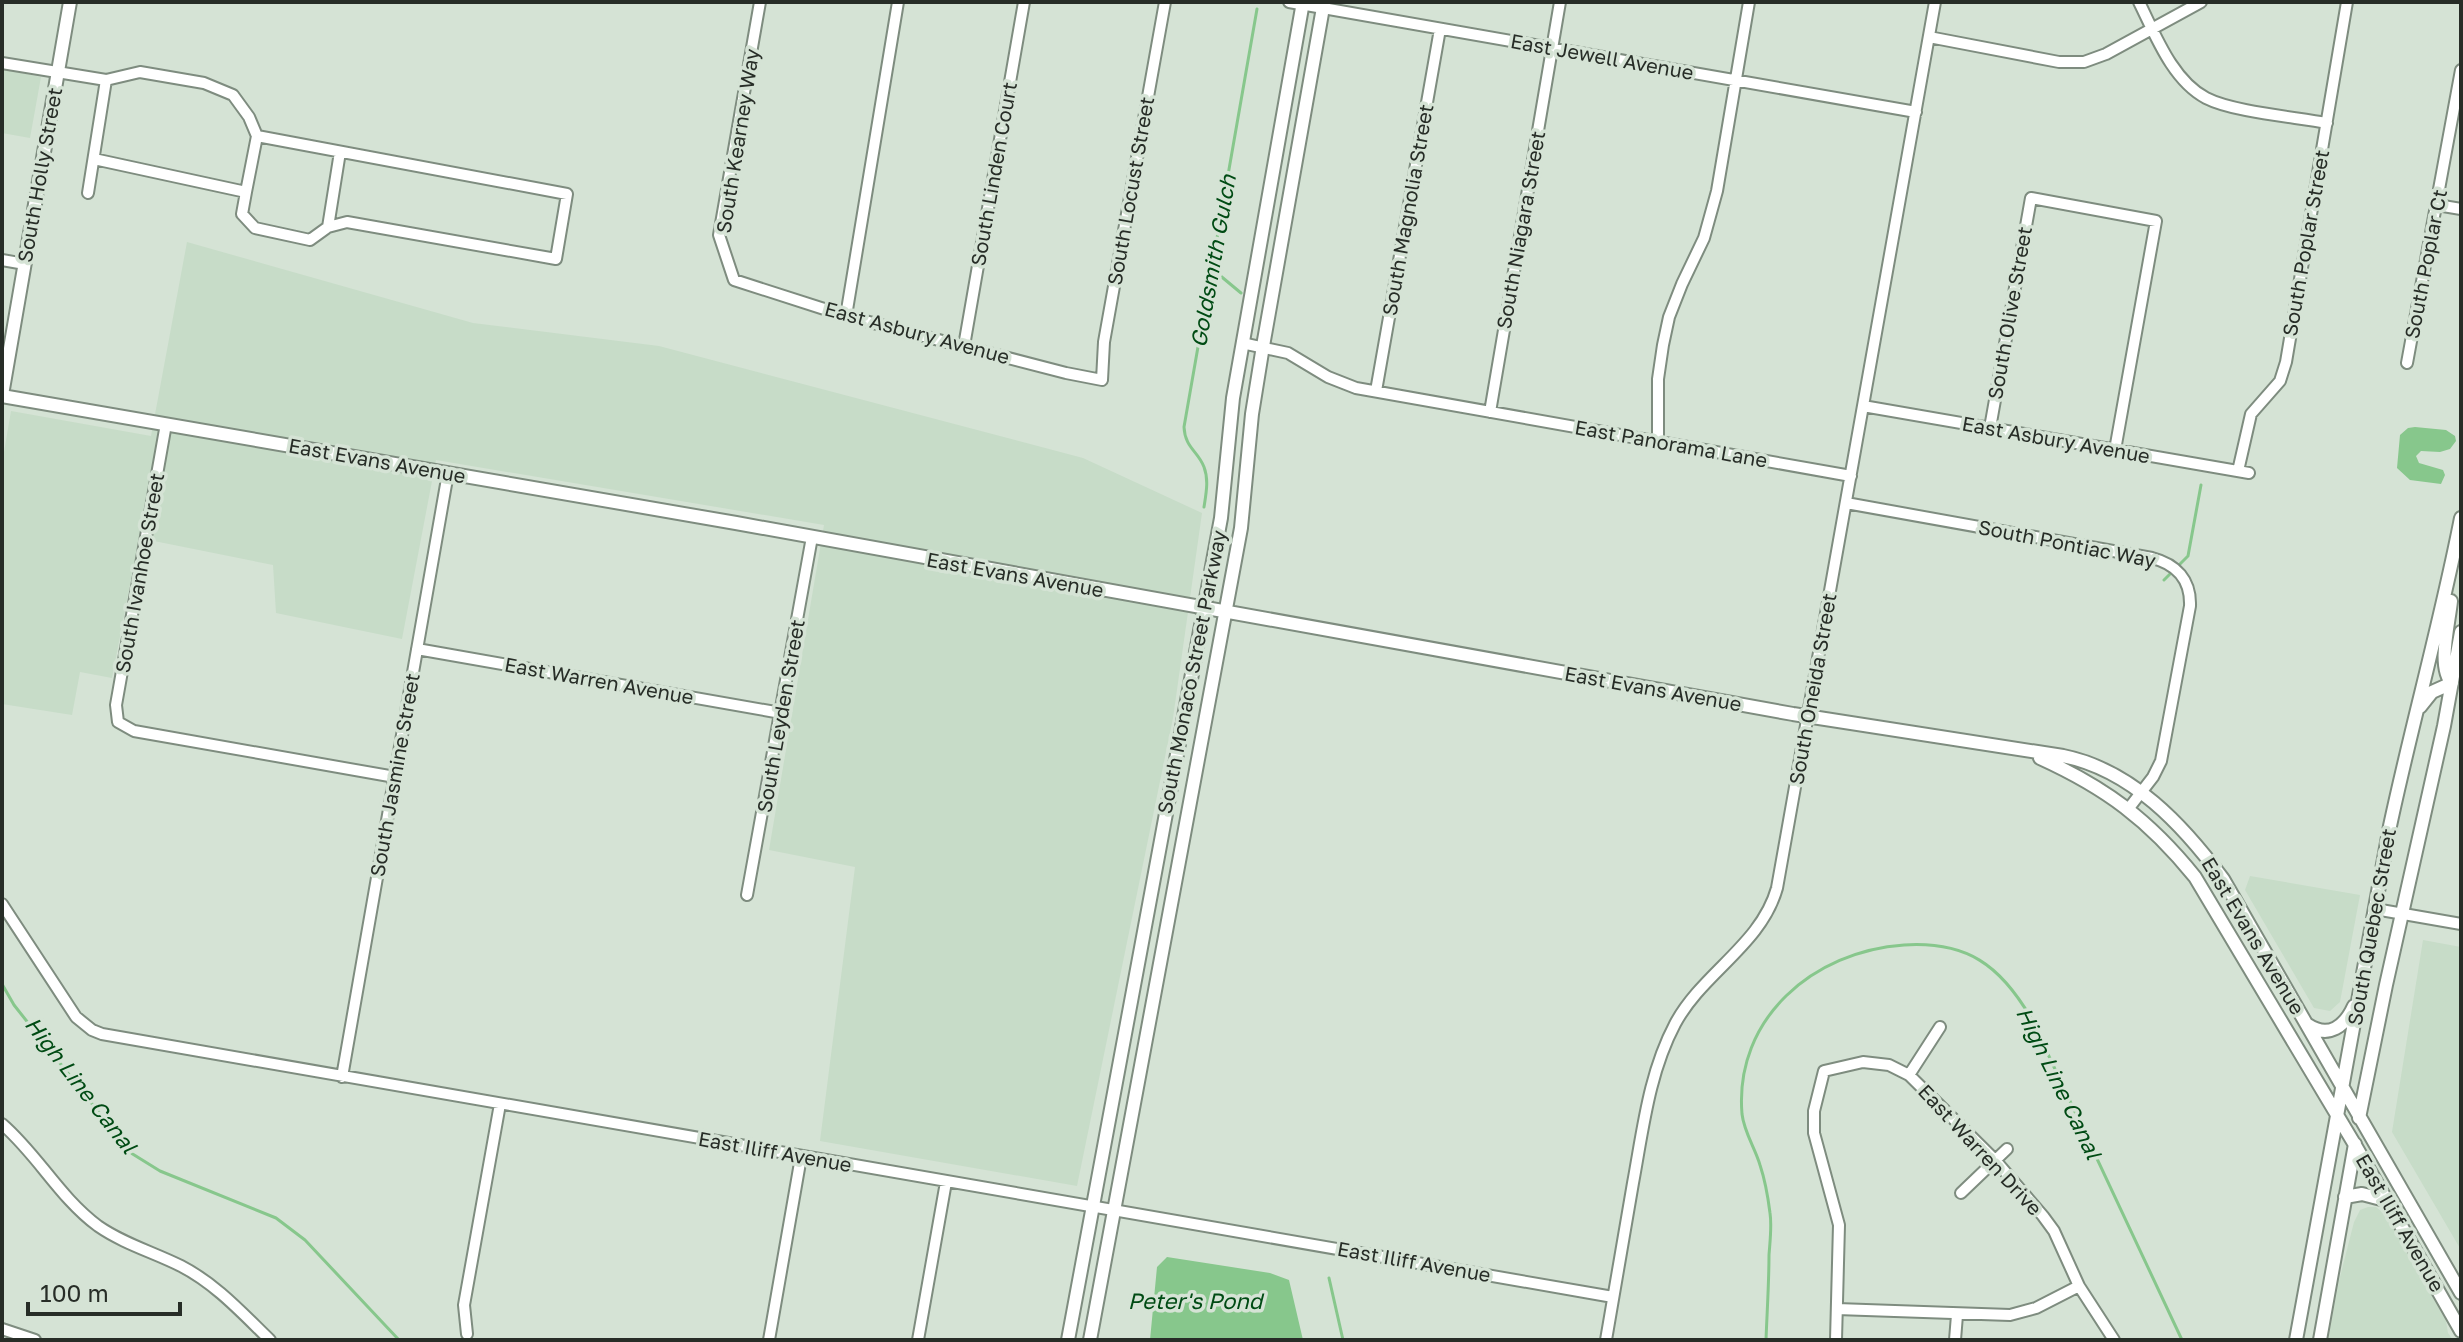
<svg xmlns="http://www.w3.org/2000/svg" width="2463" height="1342" viewBox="0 0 2463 1342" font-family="'Golos Text',sans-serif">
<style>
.built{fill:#c7dcc8}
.water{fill:#87c78c}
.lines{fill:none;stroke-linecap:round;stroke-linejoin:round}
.stream{stroke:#87c78c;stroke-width:3}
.minor-casing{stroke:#7e8c7f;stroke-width:14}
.major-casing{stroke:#7e8c7f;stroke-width:16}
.minor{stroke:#fff;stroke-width:10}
.major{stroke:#fff;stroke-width:12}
.labels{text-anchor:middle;stroke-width:7;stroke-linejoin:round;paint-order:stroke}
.street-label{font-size:20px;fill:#272d27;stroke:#d5e3d5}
.water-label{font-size:22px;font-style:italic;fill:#004b14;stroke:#d5e3d5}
</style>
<rect width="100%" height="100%" fill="#d5e3d5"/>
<path class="built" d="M2 69 41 77 30 138 2 133Z
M187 242 473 323 659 346 1083 458 1202 513 1173 718 1077 1186 820 1141 855 867 769 850 824 525 436 460 402 639 276 613 273 565 139 538 112 678 80 672 72 715 2 704V464L11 411 151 436Z
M2250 876 2360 895 2340 1002 2330 1011 2314 1008 2245 890Z
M2423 940 2461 947V1250L2392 1132Z
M2368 1207H2376L2386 1215 2446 1321 2448 1333 2453 1340H2328L2339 1281 2354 1222 2360 1210Z"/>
<path class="water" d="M2415 427 2446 430 2455 436 2456 441 2450 449 2440 452 2421 451 2416 456 2419 463 2443 470 2445 475 2441 484 2410 480 2397 468 2400 435 2408 428Z
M1167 1257 1270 1273 1289 1280 1303 1340H1150L1157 1267Z"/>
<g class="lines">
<path class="stream" d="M1211 268 1241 293
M1204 507C1206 494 1209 480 1204 467 1198 451 1185 448 1184 427L1257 9
M2164 580 2188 556 2201 485
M2 984 14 1005 131 1153 160 1171 276 1218 305 1240 399 1340
M1329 1278 1343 1340
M1766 1340C1767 1312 1769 1283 1769 1255 1770 1241 1772 1226 1770 1213 1768 1197 1765 1180 1760 1165 1755 1148 1744 1132 1742 1114 1734 1018 1814 951 1904 945 1967 941 2000 965 2031 1018L2182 1340"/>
<defs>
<path id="minor" d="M760 2 719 235 734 280 846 316 1066 373 1102 380 1104 342 1165 2
M1289 2 1916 112
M2139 2C2155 34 2172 80 2206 98 2233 112 2295 117 2327 123
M1929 37 2059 62H2084L2106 54 2201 2
M2 63 106 80 140 72 204 83 233 95 249 117 257 136 567 194 556 259 347 222 328 227 310 240 255 228 242 214 246 192 94 159
M246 192 257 136
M88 193 106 80
M2437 205 2461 209
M328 227 340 152
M2 260 25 264
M846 316 898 2
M1242 343 1288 353 1328 377 1356 388 1851 476
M964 346 1024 2
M2407 363 2461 70
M1376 391 1440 29
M1863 406 2249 473
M1490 412 1560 2
M166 424 116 705 118 722 134 731 395 777
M1990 428 2031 198 2156 221 2115 450
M1658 441V379L1663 345 1669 317 1682 284 1704 238 1717 191 1749 2
M2238 471 2251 414 2280 381 2286 362 2347 2
M1846 503 2152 558C2176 564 2191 580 2190 606L2161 761 2153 777 2129 808
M417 649 781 713
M747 895 812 537
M2 904 76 1017 92 1030 102 1034 1613 1297
M2375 909 2461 924
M1909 1075 1940 1027
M342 1077 448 473
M2 1124C38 1155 59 1197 98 1226 124 1244 153 1252 181 1266 216 1284 242 1313 270 1340
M1961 1193 2007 1149
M1837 1309 2010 1315 2036 1308 2079 1286
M2 1329 35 1340
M467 1334 464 1305 500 1104
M769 1340 801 1157
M918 1340 946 1182
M1606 1340C1615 1288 1624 1235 1633 1183 1643 1129 1649 1073 1675 1024 1702 973 1761 945 1777 888L1935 2
M1836 1340 1839 1225 1814 1133V1111L1824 1071 1863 1062 1889 1065 1909 1075 1995 1160 2043 1216 2054 1231 2079 1286 2114 1340
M1955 1340 1957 1315"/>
<path id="major" d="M2 395 70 2
M2 396 736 523 1793 714 2063 756C2132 770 2183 825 2223 879L2461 1293
M2420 707 2432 692 2452 683C2437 668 2449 623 2451 601
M2040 758C2106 788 2149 820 2195 877L2355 1145 2461 1331
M2308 1025C2329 1039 2345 1026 2354 1006
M2359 1118 2386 985 2444 726 2461 632
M2345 1197 2362 1194 2385 1200
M1068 1340 1221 518 1233 398 1303 2
M1090 1340 1241 528 1252 414 1263 346 1324 2
M2296 1340 2390 826C2412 723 2441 621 2461 518
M2320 1340 2355 1144"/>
</defs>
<use href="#minor" class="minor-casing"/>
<use href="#major" class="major-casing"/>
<use href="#minor" class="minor"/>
<use href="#major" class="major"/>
</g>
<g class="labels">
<g class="street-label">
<text transform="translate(1602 57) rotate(10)" y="7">East Jewell Avenue</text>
<text transform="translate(738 141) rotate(-81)" y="7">South Kearney Way</text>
<text transform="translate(994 174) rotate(-80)" y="7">South Linden Court</text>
<text transform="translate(40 175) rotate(-80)" y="7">South Holly Street</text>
<text transform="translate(1131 191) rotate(-80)" y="7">South Locust Street</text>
<text transform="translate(1408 210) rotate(-80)" y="7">South Magnolia Street</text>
<text transform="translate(1521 230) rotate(-80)" y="7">South Niagara Street</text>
<text transform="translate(2306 243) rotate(-80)" y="7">South Poplar Street</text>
<text transform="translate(2426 264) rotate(-79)" y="7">South Poplar Ct</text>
<text transform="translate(2010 313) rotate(-80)" y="7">South Olive Street</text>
<text transform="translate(917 333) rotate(15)" y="7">East Asbury Avenue</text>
<text transform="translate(2056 440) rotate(10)" y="7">East Asbury Avenue</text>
<text transform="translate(1671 444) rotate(10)" y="7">East Panorama Lane</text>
<text transform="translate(377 461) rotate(10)" y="7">East Evans Avenue</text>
<text transform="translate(2067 544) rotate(11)" y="7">South Pontiac Way</text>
<text transform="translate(140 573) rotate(-80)" y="7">South Ivanhoe Street</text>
<text transform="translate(1015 575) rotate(10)" y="7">East Evans Avenue</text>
<text transform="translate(1192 672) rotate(-79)" y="7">South Monaco Street Parkway</text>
<text transform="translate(599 681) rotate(10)" y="7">East Warren Avenue</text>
<text transform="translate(1653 689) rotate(10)" y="7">East Evans Avenue</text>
<text transform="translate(1813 689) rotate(-80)" y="7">South Oneida Street</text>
<text transform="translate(781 716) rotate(-80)" y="7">South Leyden Street</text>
<text transform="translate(395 775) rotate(-80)" y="7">South Jasmine Street</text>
<text transform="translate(2372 927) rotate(-80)" y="7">South Quebec Street</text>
<text transform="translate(2253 936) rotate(59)" y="7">East Evans Avenue</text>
<text transform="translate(1980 1150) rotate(47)" y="7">East Warren Drive</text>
<text transform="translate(775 1152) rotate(10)" y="7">East Iliff Avenue</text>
<text transform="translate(2400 1223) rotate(60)" y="7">East Iliff Avenue</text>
<text transform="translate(1414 1262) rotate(10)" y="7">East Iliff Avenue</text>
</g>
<g class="water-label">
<text transform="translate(1213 261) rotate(-80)" y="8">Goldsmith Gulch</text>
<text transform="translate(2059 1083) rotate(64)" y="8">High Line Canal</text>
<text transform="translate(81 1085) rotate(52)" y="8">High Line Canal</text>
<text x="1195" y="1309">Peter's Pond</text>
</g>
</g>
<rect width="2463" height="1342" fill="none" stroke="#272d27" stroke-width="8"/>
<path d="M28 1302v12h152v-12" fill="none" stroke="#272d27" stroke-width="4"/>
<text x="40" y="1302" font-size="24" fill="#272d27" stroke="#d5e3d5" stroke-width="6" paint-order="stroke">100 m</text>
</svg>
